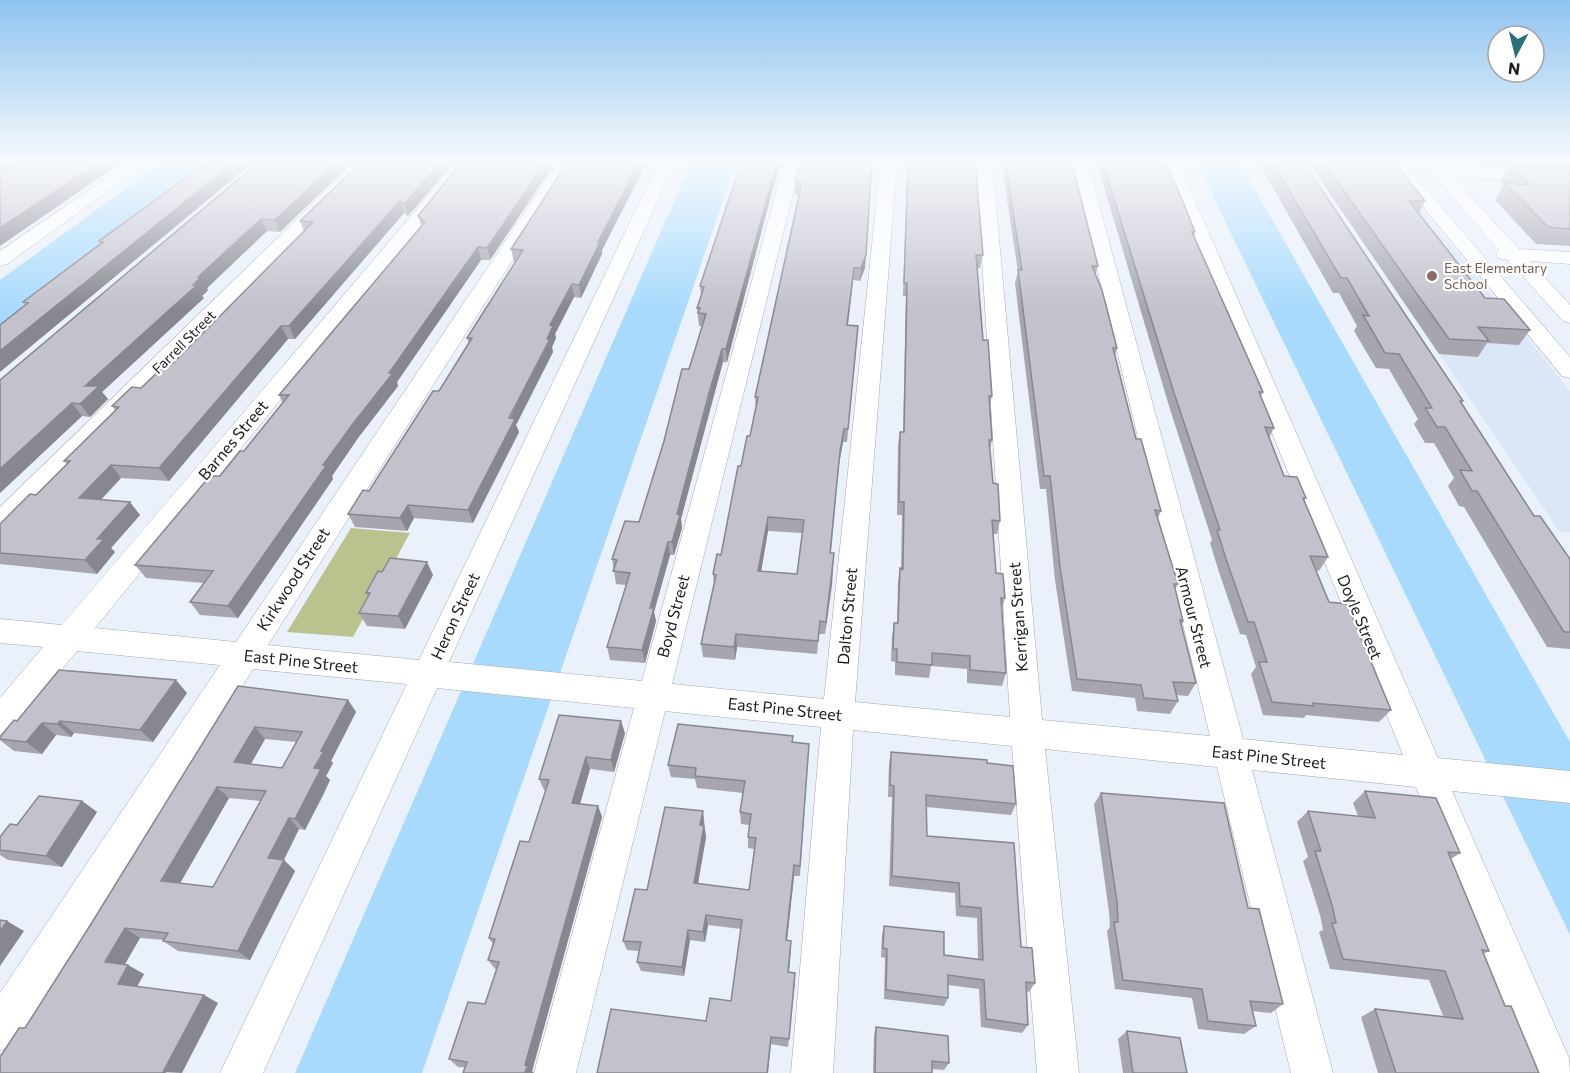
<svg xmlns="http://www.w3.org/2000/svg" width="1570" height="1073" viewBox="0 0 1570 1073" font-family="Commissioner,sans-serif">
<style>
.built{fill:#dbe6f7}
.green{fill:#bac38d}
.water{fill:#a7dafd}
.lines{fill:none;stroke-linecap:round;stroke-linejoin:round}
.minor-casing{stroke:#a1a8b1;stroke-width:1}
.minor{fill:#fff;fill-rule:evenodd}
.wall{fill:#a7a6af;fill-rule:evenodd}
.shaded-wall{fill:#88878f}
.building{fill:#c2c1cc;stroke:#88878f;stroke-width:1.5;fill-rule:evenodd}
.education-dot{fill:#8d6e63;stroke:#fff;stroke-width:2}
.labels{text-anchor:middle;stroke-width:4.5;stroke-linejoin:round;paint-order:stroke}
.far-education-label{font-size:14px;fill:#785e54;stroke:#fff;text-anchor:start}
.far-street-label{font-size:14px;fill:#1a1d20;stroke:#fff}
.street-label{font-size:16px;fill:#1a1d20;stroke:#fff}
</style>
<rect width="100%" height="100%" fill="#eaf1fb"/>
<path class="built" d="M1308 160 1383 161 1570 391V532H1560Z"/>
<path class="green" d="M351 528 410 533 353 637 287 632Z"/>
<path class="water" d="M165 160H219L0 329V280Z
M692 160H737L422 1073H295Z
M1197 163 1241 165 1570 742V935Z"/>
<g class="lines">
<defs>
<path id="minor" d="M133 160H151L7 264 0 266V251Z
M358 160H375L9 530 0 533V507Z
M459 160H475L95 628 236 642 560 160H576L268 645 419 660 660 160H676L449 662 642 681 785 160H801L672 684 824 699 881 160H897L855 702 1010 717 976 160H992L1042 720 1210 736 1071 160H1087L1243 739 1403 755 1161 160H1177L1438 758 1570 771V803L1452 791 1569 1058 1570 1073H1533L1416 787 1252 770 1333 1073H1291L1217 767 1045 749 1079 1073H1037L1012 746 853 730 833 1073H791L821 727 665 711 576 1073H534L634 708 437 688 263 1073H220L407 684 253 669 15 1044 0 1050V993L220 665 77 651 11 731 0 735V698L43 647 0 643V619L62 625Z
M1385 160H1401L1570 357V378L1562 376Z
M1420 160H1437L1443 166 1570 172V182L1452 177 1519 249 1570 252V264L1530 261 1570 305V323L1563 321 1508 260 1498 258 1496 254 1499 250Z"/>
</defs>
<use href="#minor" class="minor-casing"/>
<use href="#minor" class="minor"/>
</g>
<path class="wall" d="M261 160 280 232 267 231 207 288 208 290 202 296 204 298 102 392 108 399 90 417 82 416 0 493Z
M456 160 408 216 404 213 295 339H288L169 481 121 478 101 500 140 515 111 548 115 552 97 574 0 564V524L36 495 67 464 64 461 115 410 112 406 141 388 170 366 223 313 304 231 300 221Z
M463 160 490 260H481L397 382 398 386 358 438 332 476 333 479 238 618 200 615 190 602 204 583 146 578 135 565 244 451 283 403 279 395 421 226 418 216Z
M569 160H648L602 250V254L581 298 574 297 555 334 556 338 552 347 553 352 516 425 519 432 473 523 414 518 407 531 355 527 348 514 369 491 439 391 469 343 467 338 515 262H514L511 249Z
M801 160 865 268 860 281 853 280 848 325 857 339 847 442H843L839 464 831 553 833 566 825 634H819L817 654 737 647 735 660 703 657 701 644 714 585 713 574 721 555 741 466 750 436 756 410 755 397 799 195 795 194V182ZM768 531 802 533 797 574 761 571Z
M914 160H975L983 255 980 268H977L983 340 992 396 990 405 992 440 990 449 993 483 1000 521 997 534H993L996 573 1005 598 1002 609 1006 673 1002 686 967 683V669L931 666 929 678 895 675V662L891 661 892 636 894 623H897L898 581 900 568H901L902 515H897L898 445 900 432H903L906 296H903L907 174 908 163H914Z
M1001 160H1071L1098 266 1095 275 1117 348 1115 355 1136 439 1161 511 1158 518 1178 584 1175 589 1183 621 1181 625 1196 683 1188 696 1176 695 1178 701 1170 714 1137 711 1135 698 1072 691 1055 580 1046 489H1040L1015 283 1018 272Z
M1096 160H1161L1195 232 1194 237 1263 392 1261 396 1274 428 1269 438 1284 476 1306 498 1304 501 1328 557 1319 571 1316 570 1329 602 1391 710 1379 722 1306 715 1304 718 1263 715 1251 674 1256 667 1246 635 1240 634 1219 572 1210 543 1212 540 1169 406Z
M1257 160H1302L1463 401 1461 403 1534 516 1570 559V649L1547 647 1464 507 1459 506 1448 486 1454 478 1434 443H1425L1414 424 1418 419 1389 369 1376 368 1354 331 1357 326 1339 293H1333Z
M1307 160H1392L1425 201 1419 213 1485 298 1530 330 1519 345 1487 343 1478 357 1439 354Z
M1458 160H1570V246L1536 244 1495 200 1504 185 1500 181 1509 167 1485 166 1480 161Z
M773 188 727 362H723L710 406 681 519 682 528 674 555H670L654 612 656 621 645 663 610 660 607 647 626 585 616 584 612 559 639 522 689 369 702 326H699L697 308 701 295 700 286Z
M382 572 433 575 405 629 367 626 359 613 368 597 366 593Z
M238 686 348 700 356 712 331 761 333 763 326 776 330 780 324 794 305 830 299 829 284 860 295 871 250 960 178 951 163 941 164 940 140 938 124 965 144 974 137 986 218 1003 25 1028 91 924ZM265 739 296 742 282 768 251 764ZM229 798 260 801 213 887 180 883Z
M187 693 153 742 74 733 71 737 56 735 42 754 14 751 0 740V737L17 721Z
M625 733 614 772 590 769 580 804 598 806 602 817 532 1071 458 1067 449 1059 485 1004 497 969H495L488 960 493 944 489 938 529 842 546 791 544 790 539 779Z
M792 742 809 744 800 876H794L787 940 791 941 789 972 795 973 788 1047 771 1044 706 1021 731 1001 741 929 708 925 705 942 690 940 684 976 641 971 637 962 639 951 627 950 623 941 647 890 703 811 706 837 698 884 749 890 754 849 748 848V837L749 825 741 824 740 812 743 793 697 788 695 779 671 777 668 765Z
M891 752 987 763 1016 804 1011 815 926 807 927 836 1021 947 1035 983 1029 992 1026 991 1028 1025 1022 1033 981 1027 979 989 948 985V998L944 1006 884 999 885 958 881 957 882 935 884 926 944 955 978 959 977 918 956 916 955 893 889 886 892 797H888L889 764Z
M1365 791 1460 853 1451 859 1489 951 1483 954 1505 1006 1539 1073H1378L1361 1017 1375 1009 1443 1016 1429 980 1330 969 1319 932 1323 930 1320 915 1303 861 1308 857 1297 822 1308 811 1358 816 1353 803Z
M1101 793 1248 908 1283 1004 1271 1013 1252 1011 1256 1026 1244 1034 1198 1029 1192 998 1115 989 1107 931 1110 927 1109 912 1094 804Z
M82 801 97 812 62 867 8 860 0 855V837L17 825Z
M876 1027 949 1063 944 1070 932 1069V1073H873L874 1035Z
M1127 1031 1187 1073H1123L1118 1039Z"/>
<path class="shaded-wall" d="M0 160H27L0 176Z
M102 160H125L0 246V228Z
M237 160H256L0 372V351Z
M339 160H355L280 232 275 220Z
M443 160H456L408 216 404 204Z
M547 160H557L490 260 487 248Z
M640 160H648L602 250V254L581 298 579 285 598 242Z
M779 160H783L773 188 727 362 726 349 773 177Z
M400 201 404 213 295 339 289 326Z
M261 219 267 231 207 288 208 290 202 296 204 298 102 392 108 399 90 417 80 404 85 386 193 285 198 277Z
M478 247 481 260 397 382 398 386 358 438 332 476 333 479 238 618 228 606 323 465Z
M866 255 865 268 860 281 861 268Z
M572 284 574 297 555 334 556 338 552 347 553 352 516 425 519 432 473 523 468 510 547 339 550 325Z
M281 326 288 339 169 481 159 468Z
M722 349 723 362 681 519 682 528 674 555 672 542 677 514Z
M72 403 82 416 0 493V469Z
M844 429 843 442 839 464 829 566 840 451Z
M111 465 121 478 90 511 79 498Z
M130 502 140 515 111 548 115 552 97 574 85 560 97 539Z
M408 505 414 518 407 531 400 518Z
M768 517V531L759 584 758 571Z
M668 542 670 555 654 612 656 621 645 663 642 650 650 608Z
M834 553 832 585 825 634 826 622Z
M427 562 433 575 405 629 398 616Z
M736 634 737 647 735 660 734 647Z
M176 680 187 693 153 742 140 730Z
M348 700 356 712 331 761 333 763 326 776 330 780 305 830 295 819 321 751Z
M60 721 74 733 71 737 57 724Z
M621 721 625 733 614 772 611 760Z
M42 723 56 735 42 754 26 742Z
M255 727 265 739 245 774 234 762Z
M586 757 590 769 577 814 572 803Z
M217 787 229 798 175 892 161 881Z
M82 801 97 812 62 867 46 856Z
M598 806 602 817 532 1071 534 1073H525V1065Z
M703 811 704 823 702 836 700 825Z
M289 818 299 829 279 869 268 858Z
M704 826 706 837 696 894 694 883Z
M284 860 295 871 250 960 238 951Z
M794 865V876L786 949V940Z
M706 915 708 925 705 942 703 932Z
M7 921 24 931 0 966V932Z
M125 928 140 938 121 971 105 962Z
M688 930 690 940 684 976 682 967Z
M791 941V950L788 981V972Z
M128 965 144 974 134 992 118 984Z
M795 973V982L788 1047 789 1039Z
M204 995 218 1003 182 1073 163 1072Z
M771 1037V1044L768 1073H767Z"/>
<path class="building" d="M28 160H102L0 228V176Z
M211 160H237L0 351V325L28 303 23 302 103 242 99 241Z
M261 160H339L275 220 261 219 198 277H201L193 285H197L85 386H99L80 404 72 403 0 469V380Z
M363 160H443L404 204 400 201 289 326H281L159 468 111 465 79 498 130 502 97 539H104L85 560 0 553V524L30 494 36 495 70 461H64L119 407 112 406 132 387 141 388 164 366H170L223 313 313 222 300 221Z
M463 160H547L487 248 478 247 389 373H393L352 425 323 465 326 466 228 606 190 602 213 571 135 565 210 476H220L240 451H244L289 395H279L425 222 418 216Z
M569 160H640L598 242H600L579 285 572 284 550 325 553 326 547 339H550L509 418 515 419 468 510 408 505 400 518 348 514 363 490 369 491 433 391H439L472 338H467L523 250 511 249Z
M742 160H779L773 177 726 349H722L709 393 677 514 680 515 672 542H668L650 608H654L642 650 607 647 630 573 613 571 617 560 612 559 625 521 639 522 664 441 682 369H689L706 314 698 313 700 308H697L704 287 700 286Z
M801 160H872L866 255 861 268H854L847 325 858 326 848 429H844L840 451 830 553H834L826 622 820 621 818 641 736 634 734 647 701 644 716 575 713 574 717 554 721 555 738 466H741L747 436H750L758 397H755L800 191 801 183 795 182ZM768 517 804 520 797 574 758 571Z
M915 160H975L983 255H976L983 340H988L992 396H989L992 440H989L993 483 998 484 1000 521 992 520 996 573 1003 574 1005 598H1001L1006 673 970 670V656L932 653V665L897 662V649H893L894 623H898L900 568 903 569 904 502H899L900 432H904L907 283H904L908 163H915Z
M1005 160H1071L1098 266H1092L1102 290 1117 348H1113L1136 439H1141L1161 511 1155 510 1178 584H1174L1183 621 1180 620 1196 683 1173 682 1178 701 1144 698 1141 685 1077 679 1060 567 1050 476H1044L1018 270H1022Z
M1102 160H1161L1164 165 1167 166 1181 197 1195 232H1192L1263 392H1259L1274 428 1265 427 1284 476 1297 477 1306 498H1303L1328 557 1310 556 1329 602 1347 604 1391 710 1313 703 1314 706 1272 702 1259 662H1267L1254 622H1248L1226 559 1217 530H1220L1174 393Z
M1271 160H1302L1463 401H1460L1534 516H1540L1570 559V632H1564L1477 491H1472L1460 470 1472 471 1445 427H1437L1425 408H1432L1399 354 1385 353 1363 315 1369 316 1347 278H1341Z
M1322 160H1392L1425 201H1409L1485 298 1504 299 1530 330 1478 327 1489 341 1449 339Z
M1510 165 1570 168V229L1548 227 1505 183 1529 185Z
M390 558 427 562 398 616 359 613 370 593H366L378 571 382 572Z
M59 670 176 680 140 730 60 721 57 724 42 723 26 742 0 739V737L14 720 17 721Z
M238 686 348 700 321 751H324L314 768 321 769 314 782 295 819 289 818 268 858 284 860 238 951 163 941 168 933 125 928 105 962 128 965 118 984 204 995 163 1072 166 1073H0V1057L19 1028H25L91 924ZM255 727 302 732 282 768 234 762ZM217 787 266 791 213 887 161 881Z
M559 715 621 721 611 760 586 757 572 803 598 806 525 1065 529 1068 526 1069 525 1073H463L467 1062 449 1059 468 1002 485 1004 499 962 488 960 495 939 489 938 520 841 529 842 549 780 539 779Z
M678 724 793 736 792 742 809 744 800 866 794 865 786 940 791 941 788 972 795 973 789 1039 771 1037 767 1073H597L611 1009 706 1021 710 998 731 1001 742 920 706 915 703 932 688 930 682 967 637 962 641 942 623 941 635 889 647 890 665 807 703 811 700 825 704 826 694 883 749 890 756 838 748 837 751 814 740 812 745 781 695 776 696 768 668 765Z
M891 752 987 760V763L1013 766 1016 804 926 795 927 836 1014 843 1021 947 1032 948 1035 983 1026 982 1028 1025 986 1019 984 980 948 975V998L886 990 887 949 883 948 884 926 944 932V955L983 960 981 908 960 906 959 883 892 876 894 786 890 785Z
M1365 791 1436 798 1460 853 1448 852 1489 951 1482 950 1505 1006H1511L1539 1073H1396L1375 1009 1463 1019 1445 971 1343 959 1332 923H1336L1332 905 1315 851H1321L1308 811 1375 818Z
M1101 793 1224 803 1248 908 1259 909 1283 1004 1250 1001 1256 1026 1208 1021 1202 989 1123 980 1114 922H1118L1117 902Z
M39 796 82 801 46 856 0 850V837L10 824 17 825Z
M0 920 7 921 0 932Z
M876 1027 948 1036 949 1063 932 1061V1073H875Z
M1127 1031 1180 1038 1187 1073H1133Z"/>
<linearGradient id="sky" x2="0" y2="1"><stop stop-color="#8ec3f0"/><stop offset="0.52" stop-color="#f6f9fd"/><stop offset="1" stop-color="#f6f9fd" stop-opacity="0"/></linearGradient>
<rect width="1570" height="310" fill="url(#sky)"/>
<circle class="education-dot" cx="1432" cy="276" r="6"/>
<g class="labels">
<g class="far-education-label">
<text x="1444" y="273">East Elementary<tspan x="1444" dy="16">School</tspan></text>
</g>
<g class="far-street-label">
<text transform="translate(184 342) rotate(-45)" y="5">Farrell Street</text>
</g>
<g class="street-label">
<text transform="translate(233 440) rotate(-50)" y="6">Barnes Street</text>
<text transform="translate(293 579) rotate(-57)" y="6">Kirkwood Street</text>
<text transform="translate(455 616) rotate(-65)" y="6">Heron Street</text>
<text transform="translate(673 616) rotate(-75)" y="6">Boyd Street</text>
<text transform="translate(847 616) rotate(-85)" y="6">Dalton Street</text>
<text transform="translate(1018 617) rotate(-94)" y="6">Kerrigan Street</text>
<text transform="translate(1194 617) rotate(76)" y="6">Armour Street</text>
<text transform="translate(1360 617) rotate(67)" y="6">Doyle Street</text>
<text transform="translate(301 661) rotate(6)" y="6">East Pine Street</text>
<text transform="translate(785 709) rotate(6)" y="6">East Pine Street</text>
<text transform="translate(1269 757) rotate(6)" y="6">East Pine Street</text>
</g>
</g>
<g transform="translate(1516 54) rotate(187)"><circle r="28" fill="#ffffff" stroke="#a3a5a6" stroke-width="1.5"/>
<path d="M0-4.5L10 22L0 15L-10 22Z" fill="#287179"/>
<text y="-9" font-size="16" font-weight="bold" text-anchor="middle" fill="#1a1d20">N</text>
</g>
</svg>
